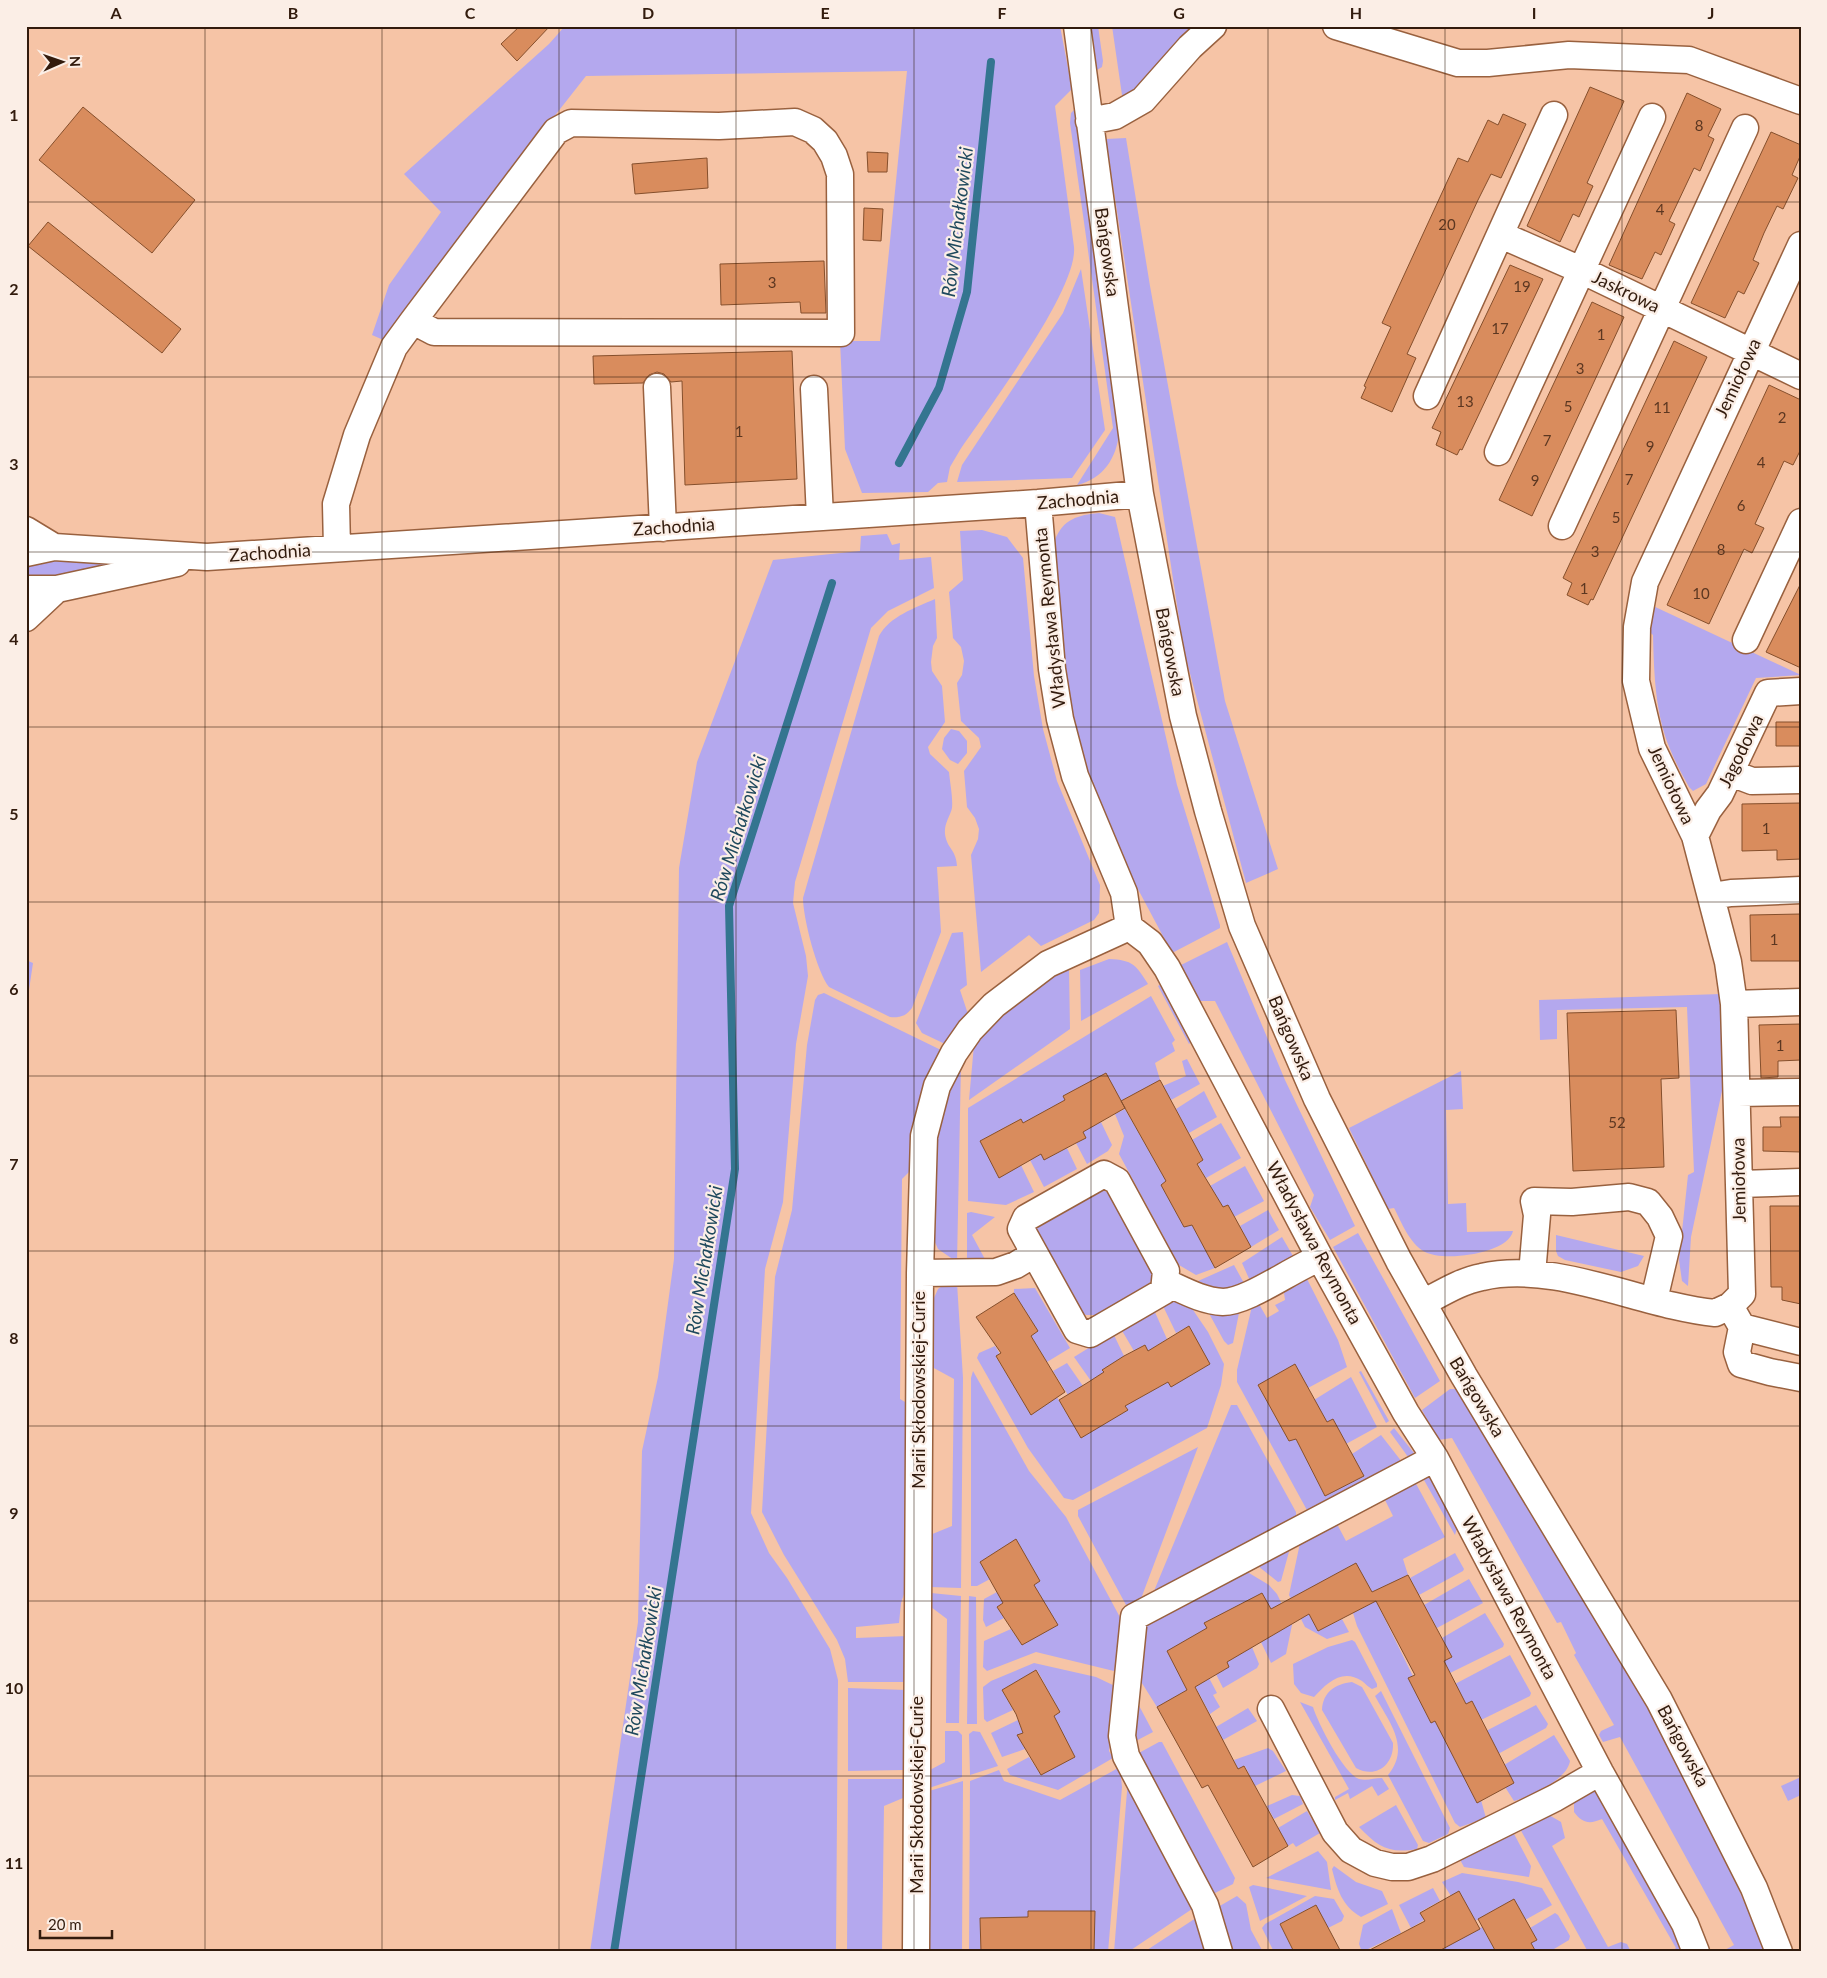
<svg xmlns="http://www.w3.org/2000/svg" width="1827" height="1978" viewBox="0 0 1827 1978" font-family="Lato,sans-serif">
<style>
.green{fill:#b4a8ee}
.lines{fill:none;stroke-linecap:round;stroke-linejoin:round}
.stream{stroke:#347590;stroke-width:8}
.building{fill:#d98c5d;stroke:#854f2c}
.minor-casing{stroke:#99613f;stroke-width:29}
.minor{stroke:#fff;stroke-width:26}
.grid{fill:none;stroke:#321b0d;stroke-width:1;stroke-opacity:0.55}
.labels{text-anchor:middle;stroke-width:4.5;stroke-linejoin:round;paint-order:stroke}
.number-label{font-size:15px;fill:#5c3721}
.street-label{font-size:18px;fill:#321b0d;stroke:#fbeee6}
.water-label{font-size:19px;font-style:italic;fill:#1f495d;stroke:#fbeee6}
.neatline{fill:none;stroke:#321b0d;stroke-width:2}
.grid-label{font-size:16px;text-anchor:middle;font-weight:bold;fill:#321b0d}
</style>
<rect width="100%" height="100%" fill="#f6c4a6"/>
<path class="green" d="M565 26H1060L1072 89 1055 106 1074 247C1078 290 987 410 960 450L950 467 947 482 938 483 928 492 862 493 845 449 840 341H880L907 71 586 76 509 174 388 342 372 335 389 285 441 212 404 174 549 44Z
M1091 26H1098L1103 61 1102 67 1097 70Z
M1112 26H1195L1123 102Z
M1076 108 1119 432C1117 458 1103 479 1077 485L1113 428 1070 123 1071 113Z
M1126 138 1150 286 1225 701 1278 869 1246 883 1184 651 1106 139Z
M1081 269 1105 430 1072 478 957 482 962 465 1063 313Z
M1099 513 1115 517 1177 785 1220 925V928L1172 953 1124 863 1078 749 1063 672 1055 540C1063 519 1078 515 1099 513Z
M982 530 1007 537 1023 558 1034 676 1043 729 1057 781 1100 885 1099 913 1094 920 1041 946 1029 935 981 972 971 855 978 839 979 829 975 818 967 807 964 771 981 747 979 738 961 721 957 683 962 675 964 661 961 647 953 638 949 592 963 580 960 531Z
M887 534 892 545 900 543 899 560 931 557 934 588 888 611 871 628 795 882 793 903 806 956 808 976 796 1044 783 1202 765 1269 751 1513 769 1553 787 1578 830 1649 838 1680 836 1952H590L638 1622 642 1451 658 1377 674 1259 679 868 697 762 773 560 860 551 861 536Z
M143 560 146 563 26 580V561Z
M935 599 937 638 933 646 931 662 932 671 942 686 945 722 928 747 930 754 949 772C950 783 953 797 952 808 950 817 944 823 945 834 947 849 956 849 957 866L937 867 941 932 912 1008C906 1016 900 1018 890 1017L829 987C817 972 803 918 803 898L879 636C890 616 915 608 935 599Z
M1651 605 1801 675 1756 678 1706 784 1693 791 1689 787C1682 774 1675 762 1670 749 1655 713 1654 673 1653 635L1647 630Z
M951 729 959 731 967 741V753L958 764 950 760 942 749 944 738Z
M963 932 967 985 960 990 968 1014 945 1044 922 1033 916 1023 952 933Z
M1227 942 1285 1080 1355 1226 1330 1240 1310 1207 1314 1195 1215 1001H1198L1181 965Z
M1109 959C1133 960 1136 965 1148 984L1081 1021 1080 970Z
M26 960 33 963 26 1010Z
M1069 968 1070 1029 969 1100 974 1045 1007 1009 1055 972Z
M1163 983 1193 1040 1189 1044 1158 986Z
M824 993 941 1050 910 1171 902 1179 900 1399 910 1405 907 1585 901 1603 899 1623 856 1627V1638L907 1636V1682H848L845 1659 837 1640 784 1555 762 1512 775 1277 792 1210 807 1045 815 1000 818 995Z
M1721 994 1726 1072 1691 1237 1688 1286 1682 1281 1679 1260 1688 1175 1694 1172 1687 1007 1557 1010V1039L1540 1040 1539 1000Z
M1151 996 1175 1040 1172 1043 1175 1051 1155 1063 1160 1080 1121 1101 1065 1100 1023 1123 1020 1119 980 1141 999 1177 1021 1165 1034 1192 1006 1205 968 1201V1108Z
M1187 1059 1200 1084 1171 1100 1163 1086 1186 1076 1182 1061Z
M961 1064 957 1262 938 1249 934 1240 935 1155 946 1099Z
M1461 1071 1463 1109 1446 1110 1448 1204 1466 1203 1467 1232 1513 1231C1508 1254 1444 1262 1425 1252 1409 1243 1402 1223 1394 1208L1388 1209 1349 1128Z
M1204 1091 1217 1117 1189 1133 1176 1109Z
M1125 1109 1166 1181 1161 1185 1184 1227 1192 1225 1215 1268 1196 1275 1179 1265 1119 1154 1124 1136 1115 1114Z
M1101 1122 1112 1145 1108 1151 1087 1164 1076 1143 1086 1138 1083 1132Z
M1221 1123 1241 1158 1206 1178 1198 1164 1203 1160 1192 1140Z
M1067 1148 1077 1169 1044 1187 1030 1160 1041 1154 1044 1159Z
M1245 1166 1264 1201 1234 1217 1228 1205 1223 1207 1210 1186Z
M1093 1191H1105L1114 1197 1153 1269 1152 1279 1146 1288 1097 1315H1086L1077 1309 1037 1241 1036 1227Z
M1268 1210 1279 1230 1251 1247 1240 1226Z
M971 1212 995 1217 972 1235 987 1263H967V1213Z
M1358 1233 1440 1381 1415 1398 1333 1247Z
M1556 1235 1644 1256 1638 1266 1621 1272 1565 1260 1558 1256 1556 1251Z
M1282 1237 1293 1256 1251 1283 1242 1263Z
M1234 1265 1245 1285 1227 1293 1198 1281Z
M1307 1279 1338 1340 1347 1367 1308 1388 1258 1386 1289 1441 1296 1439 1325 1496 1363 1476 1352 1454 1381 1435 1402 1462 1308 1512 1237 1382V1370L1252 1306 1259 1304 1267 1318 1279 1311 1275 1305 1285 1300 1284 1293Z
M946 1283H957L963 1378 961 1588 930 1587V1535L952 1526 954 1379 932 1367 934 1298 938 1289Z
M1035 1288 1070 1348 1047 1362 1031 1336 1038 1331 1014 1293V1289Z
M1180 1301 1191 1307 1208 1332 1224 1364 1221 1385 1207 1428 1073 1500 1064 1498 1028 1448 977 1358 979 1353 995 1346 1000 1354 996 1357 1031 1414 1057 1397 1081 1438 1127 1410 1125 1406 1168 1382 1172 1386 1210 1364 1189 1326 1176 1333 1163 1306 1168 1303Z
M1205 1306 1240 1308 1233 1343 1228 1345 1224 1341Z
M1154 1310 1167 1339 1148 1351 1144 1345 1134 1351 1121 1329Z
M1113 1333 1124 1356 1102 1370 1104 1373 1091 1381 1074 1357Z
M1067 1363 1083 1386 1068 1395 1053 1371Z
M973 1371 1029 1471 1066 1517 1122 1621 1118 1672 1036 1652 987 1671 983 1667 984 1641 1011 1629 1022 1645 1057 1625 1034 1585 1040 1581 1016 1539 980 1562 990 1579 977 1586H971V1378Z
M1361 1371 1389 1421 1386 1423 1359 1372Z
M1351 1377 1377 1427 1346 1444 1327 1422 1314 1400Z
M1450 1389H1457C1529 1507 1606 1624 1670 1746 1705 1813 1736 1882 1766 1952H1721L1734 1945 1620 1737 1603 1742 1599 1735 1601 1731 1614 1725 1574 1655 1576 1653 1561 1622 1557 1623 1452 1438 1438 1440 1422 1410Z
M1231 1405H1237L1296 1512V1520L1157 1594 1154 1591Z
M1394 1428 1418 1458 1411 1461 1390 1432Z
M1198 1447 1139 1604 1133 1607 1126 1605 1078 1516V1510Z
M1427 1469 1458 1524 1455 1535 1420 1473Z
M1414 1480 1445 1537 1403 1559 1408 1575 1372 1592 1300 1594 1318 1631 1342 1619 1349 1632 1327 1639 1305 1627 1289 1595 1300 1543 1337 1524 1346 1541 1393 1516 1385 1500 1386 1493Z
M1290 1548 1281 1581 1278 1582 1258 1566Z
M1455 1553 1464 1569 1463 1571 1419 1595 1410 1578Z
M1244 1570 1269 1585 1277 1594 1292 1625 1286 1654 1271 1663 1261 1642 1282 1629 1262 1593 1205 1623 1207 1628 1187 1690 1157 1707 1140 1680 1147 1622Z
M1469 1579 1483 1603 1437 1628 1424 1605Z
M997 1592 1004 1602 997 1607 1004 1618 986 1627 983 1620 984 1599Z
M931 1593 961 1596 959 1723H946L947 1619 931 1607Z
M969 1596 976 1597 977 1724H967Z
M1376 1601 1435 1721 1481 1800 1486 1818 1460 1827 1455 1823 1357 1626 1353 1613Z
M1485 1613 1504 1644 1503 1647 1450 1673 1444 1661 1451 1657 1442 1638Z
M1352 1640 1355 1642 1377 1684V1687L1372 1689C1368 1687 1366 1684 1362 1681 1342 1668 1327 1683 1314 1697L1301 1693 1294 1684 1293 1664 1328 1647Z
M1252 1647 1259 1664 1257 1668 1223 1688 1216 1674 1227 1662Z
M1510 1655 1531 1693 1530 1696 1481 1720 1472 1701 1466 1704 1455 1684Z
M1034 1663 1096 1677 1117 1687 1109 1751 1113 1758 1058 1790 1010 1775 1007 1769 1029 1757 1041 1775 1075 1757 1054 1716 1060 1712 1037 1670 1002 1690 1013 1710 987 1722 984 1719 983 1687 991 1681Z
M1209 1678 1217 1693 1213 1695 1220 1707 1210 1714 1195 1686Z
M1352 1682 1362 1687 1393 1743C1394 1765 1376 1779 1356 1768L1322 1710C1323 1692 1335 1684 1352 1682Z
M848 1688 907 1690 904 1770 848 1771Z
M1381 1691 1450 1828 1448 1834 1429 1843 1423 1841 1388 1775C1411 1747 1389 1722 1375 1696Z
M1136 1700 1153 1732 1132 1743Z
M1300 1702 1313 1707C1318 1723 1343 1773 1359 1779 1367 1781 1374 1778 1382 1778L1389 1789 1378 1796 1372 1786 1350 1799 1348 1793 1335 1800V1797L1349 1789Z
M1536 1705 1548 1724 1546 1728 1498 1754 1486 1731Z
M1248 1708 1257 1721 1223 1740 1216 1727Z
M1018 1720 1025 1732 1018 1736 1025 1749 1002 1757 991 1733Z
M945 1731H958L962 1735V1777L929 1788 930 1770 945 1762Z
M973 1731 980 1732 998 1766 970 1775 969 1734Z
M1554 1735 1570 1761C1567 1780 1531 1796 1514 1801L1505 1787 1504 1765Z
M1159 1742H1162L1235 1878 1233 1884 1215 1893 1211 1892 1137 1754Z
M1268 1748 1273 1751 1286 1771 1255 1786 1245 1766 1238 1769 1234 1760Z
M1120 1767 1122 1787 1108 1952H1094V1911H1029L1028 1917 980 1918 981 1952H969L970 1781 999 1770 1004 1781 1060 1800Z
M1801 1777V1795L1788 1801 1781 1786Z
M848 1779H905L903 1798 884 1806 882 1952H847Z
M1128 1779 1195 1902 1192 1909 1128 1952H1114Z
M963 1781 962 1952H928L929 1791Z
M1592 1788 1600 1791 1690 1952H1671L1676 1948 1602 1819C1590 1824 1583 1824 1574 1812V1799Z
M1292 1795 1300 1796 1303 1804 1274 1819 1267 1806Z
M1396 1805 1418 1845 1417 1849C1389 1854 1378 1847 1359 1827Z
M1307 1811 1320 1833 1296 1847 1293 1843 1288 1846 1278 1828Z
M1549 1815 1561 1822 1565 1838 1552 1846 1608 1947 1621 1942 1627 1944 1631 1952H1588L1519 1827Z
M1512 1830 1531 1866 1529 1877 1464 1867 1458 1856Z
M1318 1851 1327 1862 1331 1890 1266 1878Z
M1334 1866 1356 1882 1382 1891 1388 1904 1361 1917C1342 1906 1337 1889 1332 1869Z
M1462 1873 1518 1882 1542 1888 1552 1905 1525 1920 1514 1899 1475 1921 1459 1892 1451 1896 1442 1882Z
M1253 1885 1307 1896 1260 1921 1249 1887Z
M1433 1888 1440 1901 1420 1912 1424 1920 1411 1928 1399 1905Z
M1237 1896 1246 1904 1251 1930 1263 1952H1231L1218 1907Z
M1315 1896 1334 1899 1344 1916 1342 1921 1328 1928 1316 1905 1280 1924 1294 1952H1274L1262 1928 1265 1924Z
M1392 1909 1401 1933 1362 1952 1359 1944 1363 1925Z
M1555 1913 1558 1915 1570 1936 1569 1940 1549 1952H1536L1531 1943 1537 1940 1530 1928Z
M1199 1916 1210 1952H1144Z
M1482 1927 1496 1952H1439L1438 1951Z"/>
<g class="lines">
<path class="stream" d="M899 463 939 388 967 292 991 62
M614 1952 735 1169 729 906 832 583"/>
</g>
<path class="building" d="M520 26H550L517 61 501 44Z
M1590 87 1624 101 1587 183 1593 186 1579 217 1573 214 1560 242 1527 226Z
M1687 93 1721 109 1708 136 1714 139 1700 171 1694 168 1669 221 1675 224 1661 255 1655 252 1642 279 1609 265Z
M83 107 195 200 152 253 39 160Z
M1503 114 1526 124 1501 178 1491 174 1478 200 1407 354 1416 358 1392 412 1361 398 1366 387 1364 386 1391 327 1382 323 1458 158 1468 162 1488 120 1498 125Z
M1771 132 1801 145V154L1792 175 1798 178 1783 209 1777 206 1764 233 1753 260 1759 263 1744 294 1738 291 1725 318 1691 303Z
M867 152 888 153 887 172H868Z
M707 158 708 188 635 194 632 164Z
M864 208 883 209 881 241 863 240Z
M48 222 181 329 162 353 28 246Z
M824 261 826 313H801L800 302 721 305 720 264Z
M1510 265 1543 279 1462 450 1460 449 1457 455 1436 445 1441 432 1432 428Z
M1592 302 1624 317 1532 516 1499 500Z
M1674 341 1707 357 1593 600 1591 599 1588 605 1567 595 1572 583 1563 578Z
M792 351 797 479 685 485 682 381 671 382 664 374 657 372 649 375 643 383 594 384 593 356Z
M1769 385 1801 400V449L1793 465 1784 461 1755 524 1764 528 1752 553 1744 549 1709 624 1667 605Z
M1801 583V668L1766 652Z
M1776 722H1801V746H1776Z
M1801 803V859L1777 860V850L1742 851V804Z
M1801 914V961H1751L1750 915Z
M1676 1010 1679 1078 1661 1079 1664 1167 1573 1171 1567 1013Z
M1801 1024V1060L1778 1061V1077L1761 1078 1759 1025Z
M1106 1073 1125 1108 1083 1132 1086 1138 1076 1143 1044 1160 1041 1154 999 1178 980 1141 1021 1119 1023 1123 1065 1100 1063 1096Z
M1160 1080 1203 1160 1197 1164 1223 1207 1228 1205 1251 1247 1215 1268 1192 1225 1184 1227 1161 1185 1166 1181 1121 1101Z
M1780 1117H1801V1152L1763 1151V1127H1781Z
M1770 1206H1801V1304L1782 1300V1287H1771Z
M1014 1293 1038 1331 1031 1336 1065 1392 1031 1415 996 1356 1001 1353 976 1317Z
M1189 1326 1210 1364 1171 1387 1168 1382 1125 1406 1128 1410 1081 1438 1059 1400 1087 1383 1104 1372 1102 1370 1124 1356 1145 1345 1148 1351Z
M1295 1364 1327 1422 1333 1419 1364 1476 1325 1496 1296 1439 1289 1441 1258 1385Z
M1016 1539 1040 1581 1034 1585 1058 1625 1022 1645 997 1607 1003 1603 980 1562Z
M1356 1563 1372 1592 1408 1575 1452 1657 1444 1661 1466 1704 1472 1701 1514 1783 1477 1803 1435 1721 1431 1723 1408 1678 1415 1675 1376 1601 1318 1631 1309 1614 1227 1662 1229 1667 1195 1687 1238 1769 1244 1766 1288 1846 1253 1867 1208 1785 1202 1788 1157 1707 1187 1690 1167 1651 1207 1628 1204 1623 1262 1593 1271 1609Z
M1036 1670 1060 1712 1054 1716 1075 1757 1041 1775 1017 1735 1023 1733 1016 1714 1002 1690Z
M1459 1891 1480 1929 1437 1952H1366L1425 1921 1420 1913Z
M1514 1899 1537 1940 1531 1943 1536 1952H1496L1478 1919Z
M1316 1905 1331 1933 1341 1952H1294L1280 1924Z
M1028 1911H1095L1094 1952H981L980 1918 1028 1917Z"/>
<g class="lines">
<defs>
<path id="minor" d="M1077 26 1140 494 1183 716 1208 811 1242 926 1317 1099 1399 1261 1464 1376 1659 1700 1754 1888 1779 1952
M1336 26 1458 63H1488L1569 55 1689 60 1801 101
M1089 121 1115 116 1143 100 1190 47 1213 26
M1501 235 1581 270 1801 376
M657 387 663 528
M814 389 820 517
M1427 396 1554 115
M1498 452 1652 117
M1038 503 1052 669 1060 719 1075 776 1124 893 1129 927 1150 943 1167 968 1320 1258 1406 1413 1435 1458 1600 1772 1685 1924 1696 1952
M1562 526 1745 128
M26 530 54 547
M337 548 336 504 357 435 394 347 413 321 556 131 571 123 719 126 795 122 813 130 825 141 834 156 840 174 841 333 434 332 413 321
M26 553 54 547 207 557 1038 503 1140 494
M26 589H57L177 563
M26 618 57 589
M1746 640 1801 522
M1731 773 1752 781 1801 780
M1695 836 1708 810 1720 794 1768 693 1801 691
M1712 896 1731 893 1801 890
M1734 1004 1801 1002
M1738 1093 1801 1092
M1104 1174 1117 1181 1166 1271 1164 1291 1090 1334 1077 1330 1021 1229 1026 1218Z
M1740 1184 1801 1182
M920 1273 996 1272 1016 1265 1034 1254
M1532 1274 1537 1215 1534 1201 1572 1202 1629 1197 1648 1202 1660 1217 1669 1236 1654 1300
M1165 1282C1183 1290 1202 1301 1223 1302 1248 1302 1293 1268 1320 1258
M1423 1303C1442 1293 1461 1281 1482 1277 1556 1260 1642 1306 1715 1313L1730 1306 1742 1294 1734 1004 1728 962 1695 836 1652 748 1636 681 1637 627 1645 582 1801 245
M1734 1313 1742 1327 1801 1342
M1742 1327 1737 1352 1741 1364 1770 1372 1801 1378
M1271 1709 1335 1832 1351 1850 1375 1863 1392 1867H1408L1432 1859 1555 1798 1600 1772
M916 1952 920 1273 924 1136 937 1086 954 1053 970 1030 994 1005 1048 964 1129 927
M1219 1952 1205 1905 1126 1756 1122 1736 1134 1617 1435 1458"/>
</defs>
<use href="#minor" class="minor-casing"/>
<use href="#minor" class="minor"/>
</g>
<path class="grid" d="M205 26V1952M382 26V1952M559 26V1952M736 26V1952M914 26V1952M1091 26V1952M1268 26V1952M1445 26V1952M1622 26V1952M26 202H1801M26 377H1801M26 552H1801M26 727H1801M26 902H1801M26 1076H1801M26 1251H1801M26 1426H1801M26 1601H1801M26 1776H1801"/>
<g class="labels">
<g class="number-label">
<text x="1699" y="131">8</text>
<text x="1660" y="215">4</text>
<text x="1447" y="230">20</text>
<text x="772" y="288">3</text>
<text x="1522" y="292">19</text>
<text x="1500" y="334">17</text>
<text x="1601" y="340">1</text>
<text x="1580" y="374">3</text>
<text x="1465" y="407">13</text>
<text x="1568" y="412">5</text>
<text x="1662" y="413">11</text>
<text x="1782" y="423">2</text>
<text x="739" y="437">1</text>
<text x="1547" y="446">7</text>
<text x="1650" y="452">9</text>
<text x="1761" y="468">4</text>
<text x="1629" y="485">7</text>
<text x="1535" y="486">9</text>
<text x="1741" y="511">6</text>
<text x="1616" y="523">5</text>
<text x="1721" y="555">8</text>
<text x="1595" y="557">3</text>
<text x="1584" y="594">1</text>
<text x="1701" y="599">10</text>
<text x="1766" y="834">1</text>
<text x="1774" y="945">1</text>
<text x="1780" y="1051">1</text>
<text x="1617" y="1128">52</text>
</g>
<g class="street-label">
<text transform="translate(1107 252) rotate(82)" y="6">Bańgowska</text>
<text transform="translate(1626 292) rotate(26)" y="6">Jaskrowa</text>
<text transform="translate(1738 378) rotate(-65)" y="6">Jemiołowa</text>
<text transform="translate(1078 500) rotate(-5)" y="6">Zachodnia</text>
<text transform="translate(674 527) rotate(-4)" y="6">Zachodnia</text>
<text transform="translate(270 553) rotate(-4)" y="6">Zachodnia</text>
<text transform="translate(1050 618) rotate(-96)" y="6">Władysława Reymonta</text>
<text transform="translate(1170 652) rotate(79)" y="6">Bańgowska</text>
<text transform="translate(1741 751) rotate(-64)" y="6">Jagodowa</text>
<text transform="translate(1671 785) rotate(65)" y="6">Jemiołowa</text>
<text transform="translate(1291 1038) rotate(67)" y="6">Bańgowska</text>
<text transform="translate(1739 1180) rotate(-91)" y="6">Jemiołowa</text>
<text transform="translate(1314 1243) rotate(62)" y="6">Władysława Reymonta</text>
<text transform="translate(919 1390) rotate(-90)" y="6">Marii Skłodowskiej-Curie</text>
<text transform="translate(1477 1397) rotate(59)" y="6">Bańgowska</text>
<text transform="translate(1509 1598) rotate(62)" y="6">Władysława Reymonta</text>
<text transform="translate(1683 1746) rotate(62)" y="6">Bańgowska</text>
<text transform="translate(917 1795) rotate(-90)" y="6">Marii Skłodowskiej-Curie</text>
</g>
<g class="water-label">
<text transform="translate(957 222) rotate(-83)" y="7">Rów Michałkowicki</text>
<text transform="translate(738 828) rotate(-73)" y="7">Rów Michałkowicki</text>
<text transform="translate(704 1260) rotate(-81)" y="7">Rów Michałkowicki</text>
<text transform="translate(643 1661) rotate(-81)" y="7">Rów Michałkowicki</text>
</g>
</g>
<rect width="1827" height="1978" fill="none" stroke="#fbeee6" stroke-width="55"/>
<g transform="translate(62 62) rotate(88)" stroke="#fbeee6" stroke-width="4" paint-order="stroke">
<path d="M0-4L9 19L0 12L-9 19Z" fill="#321b0d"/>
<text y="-8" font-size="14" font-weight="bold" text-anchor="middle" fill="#321b0d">N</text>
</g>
<path d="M40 1930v8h72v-8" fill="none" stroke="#321b0d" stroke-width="2.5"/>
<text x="48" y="1930" font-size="15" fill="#321b0d" stroke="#fbeee6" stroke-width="4" paint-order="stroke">20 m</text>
<rect x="28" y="28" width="1772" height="1922" class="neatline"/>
<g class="grid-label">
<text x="116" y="19">A</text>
<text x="293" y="19">B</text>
<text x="470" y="19">C</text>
<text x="648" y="19">D</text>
<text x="825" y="19">E</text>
<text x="1002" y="19">F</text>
<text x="1179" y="19">G</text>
<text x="1356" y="19">H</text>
<text x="1534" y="19">I</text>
<text x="1711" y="19">J</text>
<text x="14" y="121">1</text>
<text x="14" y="295">2</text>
<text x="14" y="470">3</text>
<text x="14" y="645">4</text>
<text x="14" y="820">5</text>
<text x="14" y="995">6</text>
<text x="14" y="1170">7</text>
<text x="14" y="1344">8</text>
<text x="14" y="1519">9</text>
<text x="14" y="1694">10</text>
<text x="14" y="1869">11</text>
</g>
</svg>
